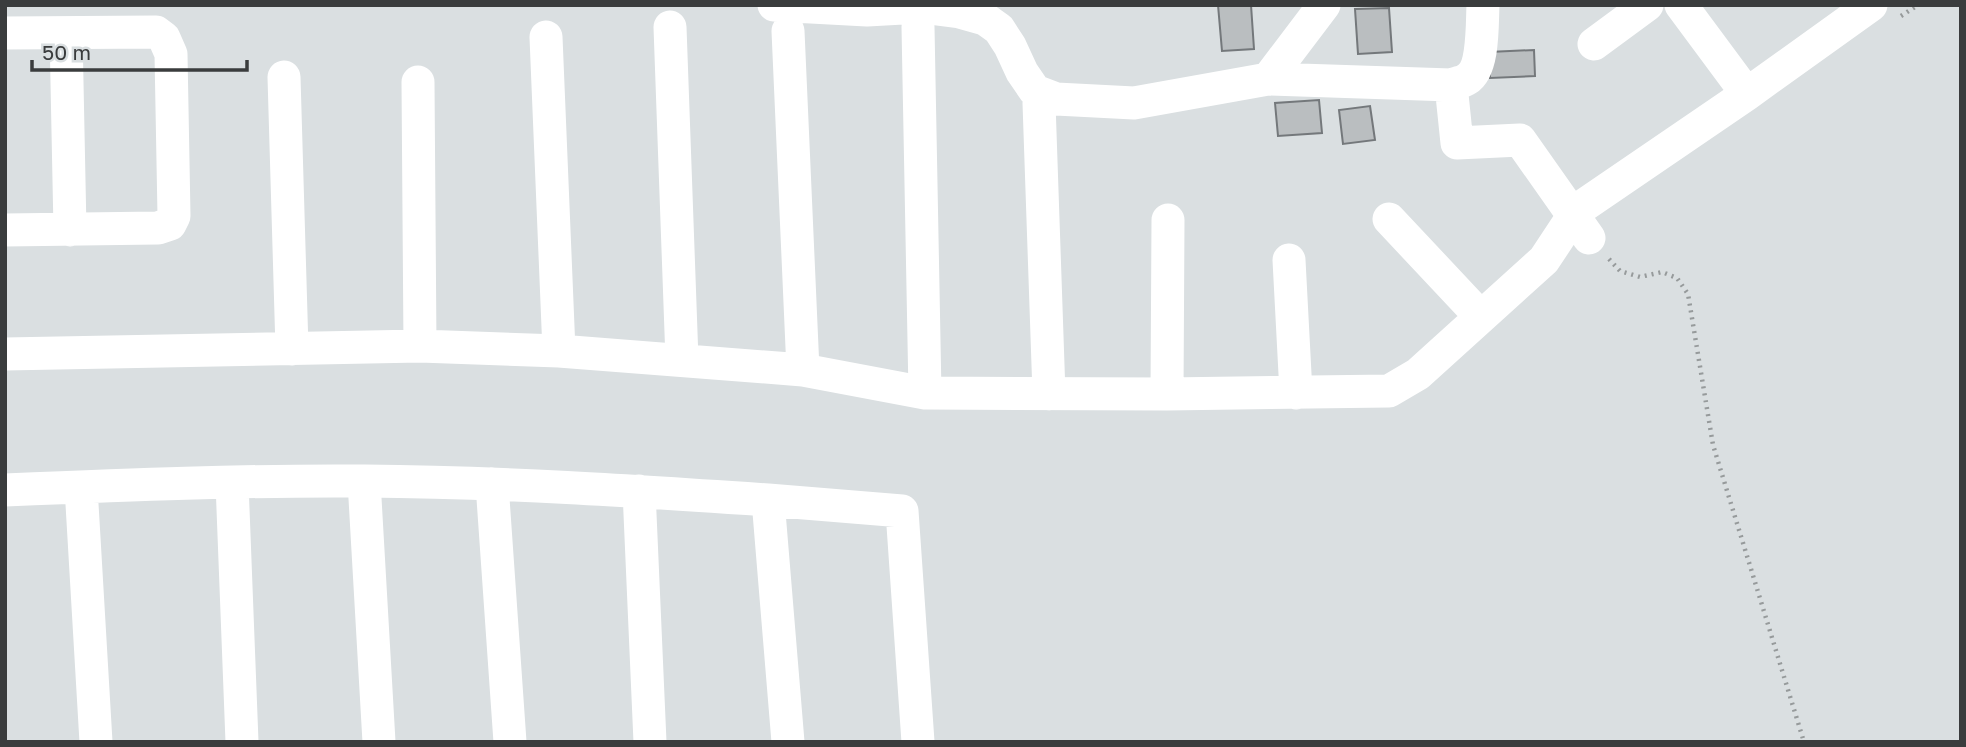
<svg xmlns="http://www.w3.org/2000/svg" width="1966" height="747" viewBox="0 0 1966 747" font-family="'Golos Text',sans-serif">
<style>
.building{fill:#babec0;stroke:#74787b;stroke-width:2}
.lines{fill:none;stroke-linecap:round;stroke-linejoin:round}
.path{stroke:#969a9b;stroke-width:4.5;stroke-dasharray:2 5;stroke-linecap:butt}
.street{stroke:#fff;stroke-width:33}
</style>
<rect width="100%" height="100%" fill="#dadfe1"/>
<path class="building" d="M1218 5H1251L1254 49 1222 51Z
M1389 8 1392 52 1358 54 1355 9Z
M1534 50 1535 76 1490 78 1489 52Z
M1319 100 1322 133 1278 136 1275 103Z
M1370 106 1375 140 1343 144 1339 110Z"/>
<g class="lines">
<path class="path" d="M1901 16 1918 5
M1609 259 1620 271 1640 277 1662 272 1677 278 1688 294 1713 445 1804 742"/>
<path class="street" d="M774 5 867 10 921 7 960 12 985 19 999 29 1010 46 1022 72 1035 91 1056 99 1134 103 1268 79 1451 85C1456 83 1463 82 1467 79 1484 69 1482 23 1483 5
M1681 5 1747 94
M670 27 682 360
M918 27 925 393
M788 31 803 370
M5 33 156 32 164 38 171 54 174 216 170 224 158 228 5 230
M66 33 70 230
M546 37 559 351
M1594 44 1647 5
M284 77 292 349
M1268 79 1324 5
M418 82 420 346
M1451 85 1457 143 1520 140 1589 238
M1039 103 1049 394
M1389 219 1481 317
M1289 260 1296 393
M5 354 420 346 559 351 803 370 925 393 1167 394 1389 391 1418 374 1544 260 1577 210 1747 94 1871 5
M1167 394 1168 220
M364 481 379 742
M232 483 242 742
M492 484 510 742
M81 487 96 742
M5 490C125 485 246 480 365 481 500 482 634 491 768 500L788 742
M639 491 650 742
M768 500 902 511 918 742"/>
</g>
<rect width="1966" height="747" fill="none" stroke="#3a3c3d" stroke-width="14"/>
<path d="M32 60v10h215v-10" fill="none" stroke="#3a3c3d" stroke-width="3.5"/>
<text x="42" y="60" font-size="21" fill="#3a3c3d" stroke="#dadfe1" stroke-width="5" paint-order="stroke">50 m</text>
</svg>
